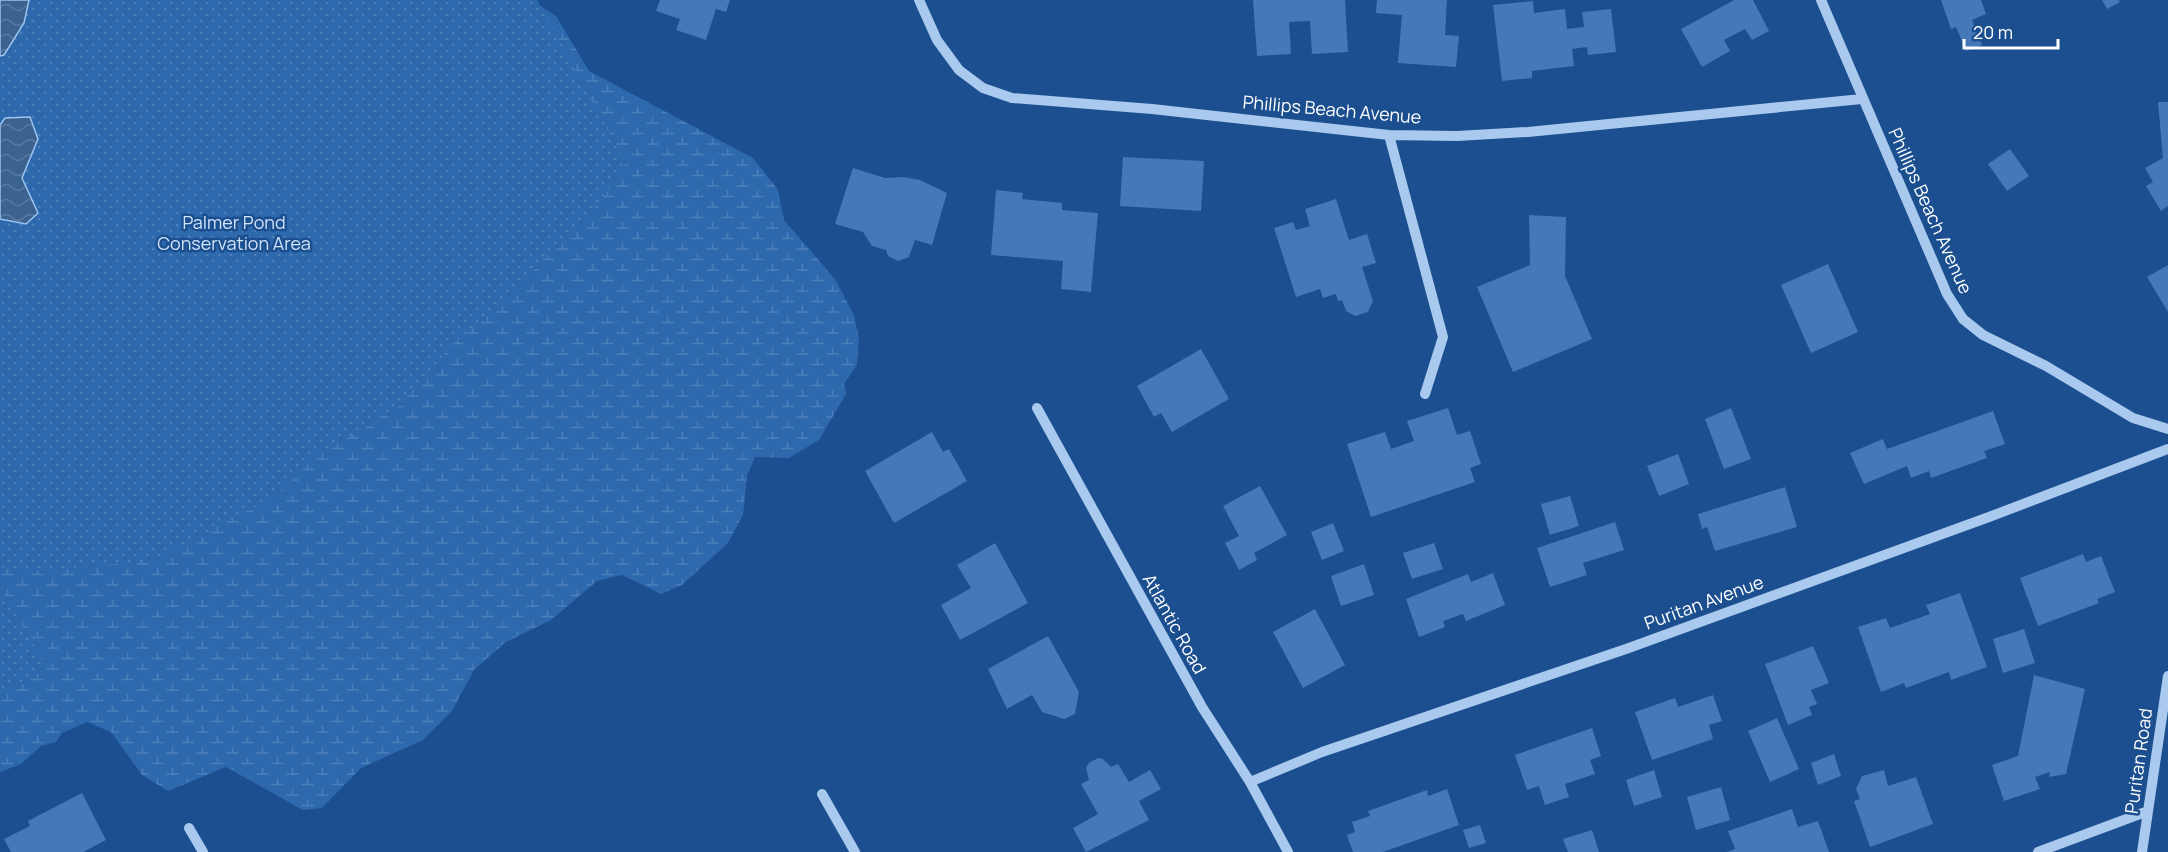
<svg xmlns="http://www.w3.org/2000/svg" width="2168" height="852" viewBox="0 0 2168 852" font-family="Manrope,sans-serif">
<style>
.wetland{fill:url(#wetland-marsh)}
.park{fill:url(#park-dots)}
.water{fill:url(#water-waves);stroke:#9cc4f0;stroke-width:1.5}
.building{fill:#4478b7}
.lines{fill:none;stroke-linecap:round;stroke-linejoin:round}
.minor{stroke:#a9c9ee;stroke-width:10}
.labels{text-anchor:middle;stroke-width:5;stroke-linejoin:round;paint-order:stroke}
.street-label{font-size:18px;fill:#fff;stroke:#1b4f8f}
.park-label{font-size:18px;fill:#cfe3fa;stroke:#1b4f8f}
</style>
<defs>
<pattern id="wetland-marsh" width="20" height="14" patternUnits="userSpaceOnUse" patternTransform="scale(1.5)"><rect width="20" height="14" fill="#2e69ad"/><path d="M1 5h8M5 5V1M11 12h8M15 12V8" fill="none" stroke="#4d80b9"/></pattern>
<pattern id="park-dots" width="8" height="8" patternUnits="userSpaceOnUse" patternTransform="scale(1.5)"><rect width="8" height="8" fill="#2e69ad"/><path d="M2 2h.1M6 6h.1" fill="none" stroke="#4d80b9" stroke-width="1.8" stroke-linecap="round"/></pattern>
<pattern id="water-waves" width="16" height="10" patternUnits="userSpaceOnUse" patternTransform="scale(1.5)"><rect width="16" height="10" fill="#3c6290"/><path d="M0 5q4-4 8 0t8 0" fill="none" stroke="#597aa1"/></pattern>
</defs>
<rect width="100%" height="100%" fill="#1b4f8f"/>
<path class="wetland" d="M534 2 556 16 589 71 753 158 778 190 784 220 835 279 854 315 859 339 857 365 844 384 846 394 819 440 789 458 755 457 747 476 743 515 728 543 682 585 661 594 622 575 597 581 551 620 506 642 474 670 452 711 423 740 361 768 322 808 303 810 226 767 168 791 142 775 111 732 87 722 62 733 56 742 41 746 21 764 0 772V219Z"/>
<path class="park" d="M0 0H537L626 163 605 195 578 226 541 261 518 289 452 345 399 406 363 429 316 455 288 485 269 501 234 517 198 538 151 561 36 571 0 567Z
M0 589 43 661 41 673 0 692Z"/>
<path class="water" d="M0 0H29L24 23 4 55 0 56Z
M30 117 38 139 22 178 38 213 26 224 0 219V125L5 118Z"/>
<path class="building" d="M660 0H730L726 12 716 9 706 40 676 30 680 19 656 11Z
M1253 0H1345L1348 52 1312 54 1310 21 1289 22 1291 54 1257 56Z
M1377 0H1447L1445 35 1459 36 1456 67 1398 63 1402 15 1376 13Z
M1734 0H1753L1769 31 1752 40 1745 29 1724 40 1730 51 1702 67 1681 29Z
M1941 0H1981L1986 14 1972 20 1982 45 1966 51 1956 27 1951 29Z
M2102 0H2119L2120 2 2107 9Z
M1533 1 1534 13 1565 9 1567 29 1584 27 1582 12 1611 9 1616 52 1588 55 1587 47 1572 49 1574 66 1532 71V78L1502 81 1493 5Z
M2158 102H2168V206L2161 211 2146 186 2153 182 2145 168 2163 158Z
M2010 149 2029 176 2007 191 1988 164Z
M1123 157 1204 161 1201 211 1120 206Z
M853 168 885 178 904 177 920 180 947 193 932 245 915 240 909 257 898 261 888 256 886 250 872 246 863 232 835 224Z
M996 190 1023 193 1022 199 1062 203V210L1098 213 1091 292 1061 289 1063 261 991 255Z
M1336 199 1349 240 1367 234 1376 263 1362 267 1373 301 1368 312 1355 316 1346 311 1342 300 1338 301 1336 294 1323 298 1320 289 1296 297 1274 228 1293 222 1296 230 1310 226 1305 209Z
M1529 215 1566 217 1565 276 1592 339 1513 372 1477 287 1530 265Z
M1828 264 1858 332 1811 353 1781 285Z
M2168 265V312L2147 277Z
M1201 349 1229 399 1172 432 1161 413 1154 417 1137 386Z
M1448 408 1457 435 1470 431 1481 464 1470 468 1475 482 1371 517 1347 444 1385 432 1391 449 1414 441 1407 421Z
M1731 408 1751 459 1724 469 1705 419Z
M1993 411 2005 444 1984 451 1987 458 1931 478 1929 471 1911 478 1907 466 1864 484 1850 453 1883 439 1887 449Z
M932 432 943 452 949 449 967 481 894 523 865 471Z
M1678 454 1689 484 1659 496 1647 466Z
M1260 486 1287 535 1254 553 1257 560 1239 570 1225 543 1239 536 1223 506Z
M1785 487 1797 527 1715 551 1707 527 1702 529 1698 514Z
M1570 496 1579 526 1550 535 1541 504Z
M1615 522 1624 550 1583 563 1587 575 1550 587 1537 548Z
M1333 523 1344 551 1322 560 1311 532Z
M995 543 1028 603 960 640 941 605 971 588 957 565Z
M1434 543 1443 569 1412 579 1403 553Z
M2083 554 2086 562 2101 556 2115 592 2097 599 2099 603 2038 626 2020 578Z
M1364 564 1374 595 1341 606 1331 576Z
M1493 573 1505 605 1466 621 1463 614 1443 621 1445 627 1419 637 1406 599 1468 574 1471 582Z
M1960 593 1987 667 1951 680 1949 672 1906 688 1904 683 1881 692 1858 627 1886 618 1890 628 1930 614 1926 605Z
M1315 609 1345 665 1303 688 1273 632Z
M2024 629 2035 663 2003 673 1993 639Z
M1048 636 1079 692 1075 714 1064 719 1042 712 1032 695 1007 709 988 669Z
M1813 646 1829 683 1811 690 1817 704 1809 707 1812 715 1788 725 1765 664Z
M2034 675 2085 689 2066 774 2049 777 2050 772 2035 777 2040 789 2004 801 1992 765 2018 756Z
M1713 695 1722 721 1709 725 1713 739 1652 760 1635 712 1675 698 1678 707Z
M1777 718 1799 769 1770 782 1748 731Z
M1592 728 1601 756 1590 760 1595 774 1565 784 1569 797 1545 805 1539 786 1527 790 1515 755Z
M1834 754 1841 776 1818 785 1811 763Z
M1098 758 1103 759 1111 767 1118 764 1129 782 1150 770 1161 789 1139 801 1149 820 1086 852 1073 828 1098 814 1081 784 1089 780 1086 768 1089 763Z
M1654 770 1662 797 1634 806 1626 780Z
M1884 770 1888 786 1916 777 1933 824 1870 847 1854 801 1860 799 1856 789 1862 776Z
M1721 787 1730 820 1696 830 1687 797Z
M1447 789 1459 825 1383 852H1353L1347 835 1355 832 1352 822 1370 816 1368 811 1427 790 1428 796Z
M82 793 106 840 83 852H11L4 839 30 826 28 821Z
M1792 809 1798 827 1818 821 1829 852H1727L1735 849 1728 831Z
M1480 825 1486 843 1469 848 1463 830Z
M1592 830 1599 852H1568L1563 839Z"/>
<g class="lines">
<path class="minor" d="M919 0 937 40 959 70 983 88 1012 98 1152 109 1389 135 1457 136 1528 132 1862 99
M1821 0 1947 294 1963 319 1983 335 2046 366 2133 418 2168 429
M1389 135 1443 337 1425 394
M1037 408 1202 707 1250 782 1288 852
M1250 782 1322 752 1626 649 1989 517 2168 449
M822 794 855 852
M189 828 203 852
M2038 852 2148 811
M2142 852 2168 676"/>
</g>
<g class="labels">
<g class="street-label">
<text transform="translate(1332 110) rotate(5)" y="6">Phillips Beach Avenue</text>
<text transform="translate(1930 211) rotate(66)" y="6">Phillips Beach Avenue</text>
<text transform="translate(1704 603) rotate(-20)" y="6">Puritan Avenue</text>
<text transform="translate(1174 624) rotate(61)" y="6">Atlantic Road</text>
<text transform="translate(2139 761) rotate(-82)" y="6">Puritan Road</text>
</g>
<g class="park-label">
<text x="234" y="229">Palmer Pond<tspan x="234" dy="21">Conservation Area</tspan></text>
</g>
</g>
<path d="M1964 39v9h94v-9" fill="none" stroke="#ffffff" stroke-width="3"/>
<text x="1973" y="39" font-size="18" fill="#ffffff" stroke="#1b4f8f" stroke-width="4.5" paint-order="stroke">20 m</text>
</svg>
